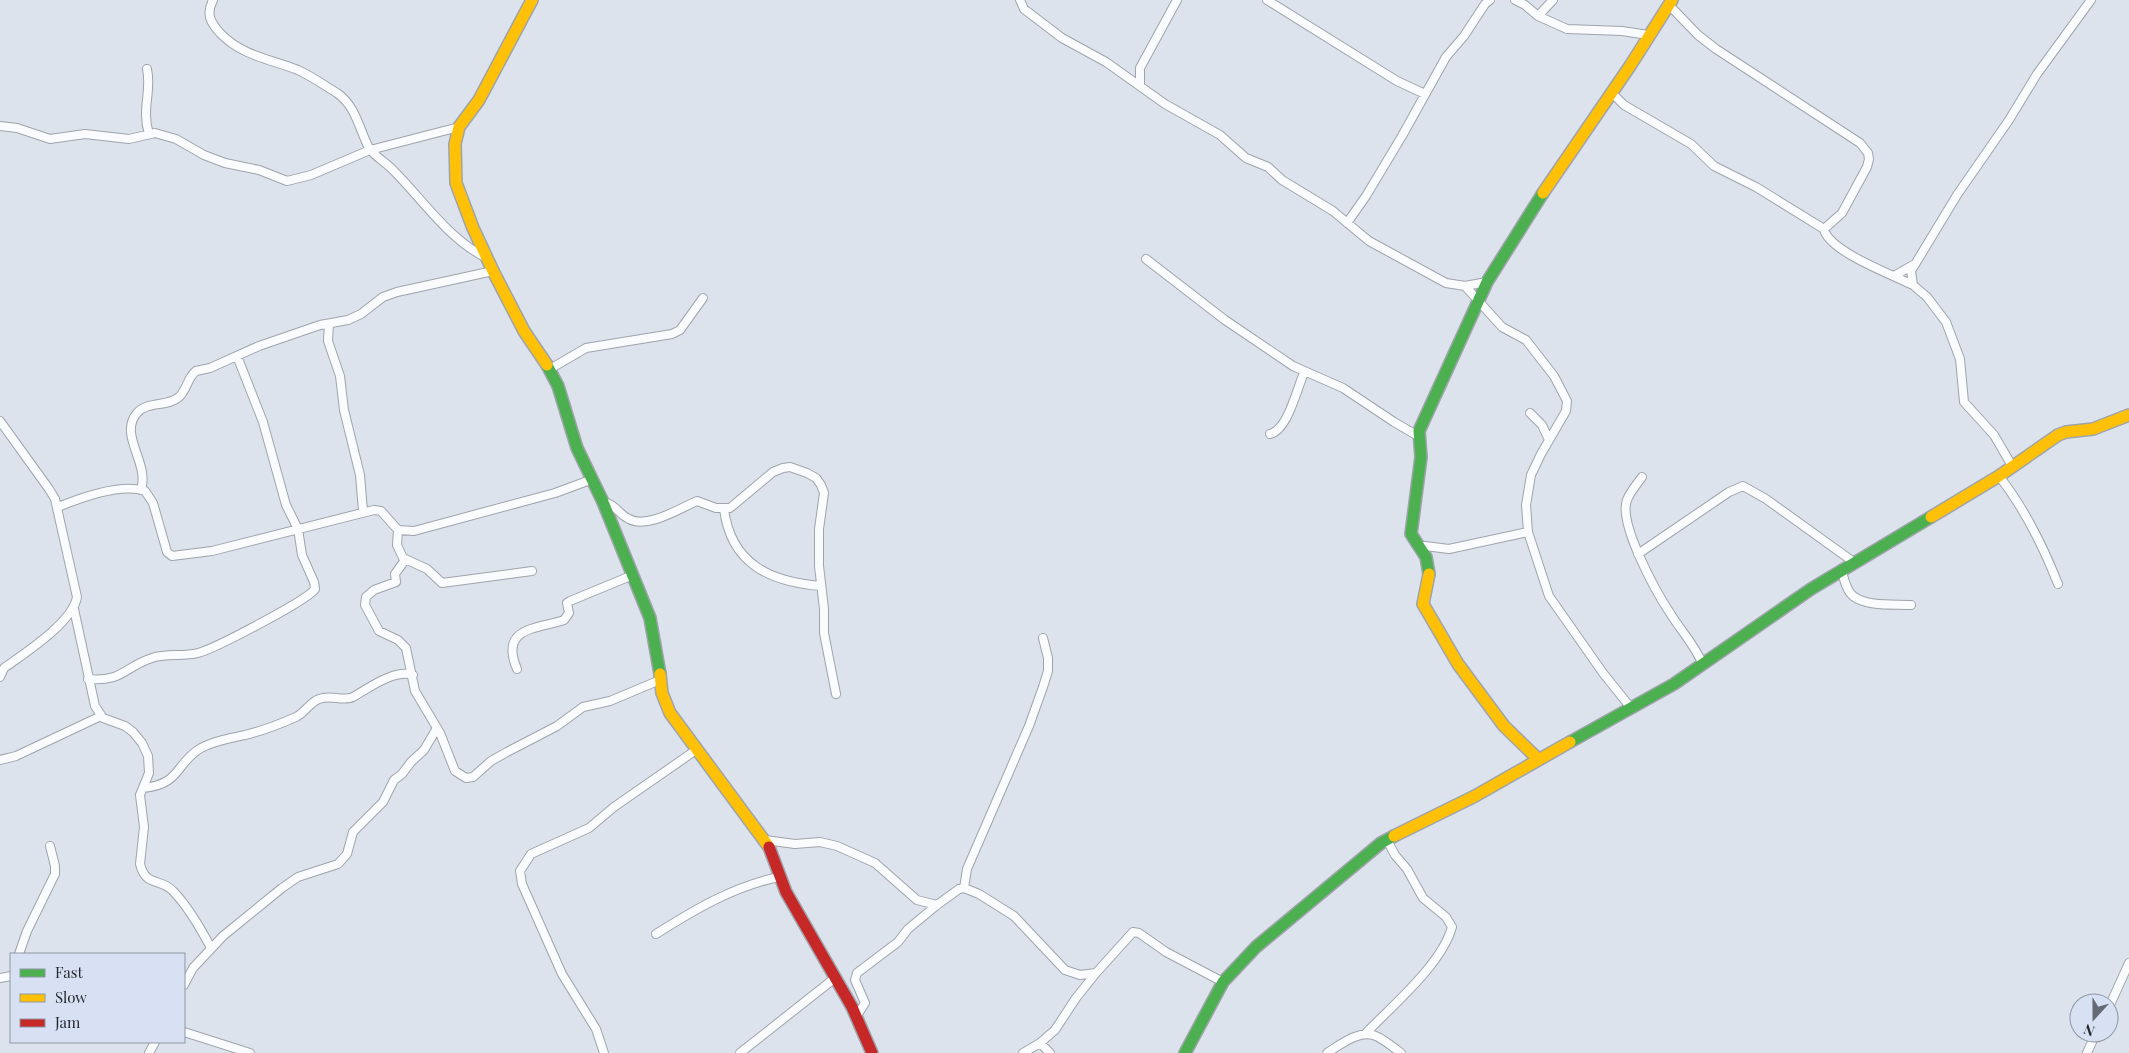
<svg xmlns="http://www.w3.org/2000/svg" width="2129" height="1053" viewBox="0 0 2129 1053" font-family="'Playfair Display',serif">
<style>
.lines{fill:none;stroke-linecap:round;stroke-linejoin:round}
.street-casing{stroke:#9fa4ab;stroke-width:10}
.fast-casing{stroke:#9fa4ab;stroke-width:14}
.slow-casing{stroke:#9fa4ab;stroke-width:14}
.jam-casing{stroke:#9fa4ab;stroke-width:14}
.street{stroke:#fafbfc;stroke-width:8}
.fast{stroke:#4caf50;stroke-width:11}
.slow{stroke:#ffc107;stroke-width:11}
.jam{stroke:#c62828;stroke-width:11}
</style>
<rect width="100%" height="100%" fill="#dde3ed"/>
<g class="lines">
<defs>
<path id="street" d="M213 0C206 14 210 22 220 33 242 56 270 59 298 70 311 76 324 85 337 93 356 106 359 129 369 148 374 156 387 163 394 171 423 200 449 240 487 258
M1020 0 1024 9 1062 38 1106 62 1165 104 1220 135 1246 158 1268 167 1282 180 1333 211 1369 241 1446 283 1465 286 1487 282
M1267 0 1397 81 1425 94
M1515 0 1525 5 1538 16 1567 29 1622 31 1648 35
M1669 5 1698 35 1716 49 1860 143 1868 153 1869 159 1867 167 1842 213 1824 229C1828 251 1893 275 1913 285
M1538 16 1553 0
M147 69C152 92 141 109 149 134
M1140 85V68L1177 0
M1611 92 1624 105 1691 144 1714 166 1756 187 1824 229
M0 126 17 128 50 139 85 134 129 139 155 133 176 139 204 155 225 163 259 170 287 181 311 175 370 150 459 127
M1347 223 1366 196 1402 136 1446 57 1464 36 1485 4 1490 0
M1146 259 1225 320 1293 366 1343 388 1394 422 1418 436
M1894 276 1913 265
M1465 286 1502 327 1526 340 1554 376 1567 401 1566 411 1541 454 1531 475 1526 505 1528 532 1549 596 1603 673 1631 708
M329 324 328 341 340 376 344 410 360 475 363 511
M550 369 586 348 672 334 680 330 703 298
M1530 413 1542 425 1549 440
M0 421 49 489 55 499 77 597C73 622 25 653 4 668L0 677
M1270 434C1288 430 1297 388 1304 373
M2012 466 1994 435 1964 402 1960 359 1946 322 1927 297 1913 285 1911 271 1957 195 2009 120 2037 74 2091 0
M1999 476C2025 509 2043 546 2058 584
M1642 477C1637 484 1630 492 1627 500 1618 523 1656 592 1670 613 1681 631 1695 645 1703 665
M141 490C150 463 118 435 137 413 147 401 168 407 179 397 187 390 187 378 196 371L210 368 259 346 320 325 348 320 361 314 383 297 397 292 493 271
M603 502C617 505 618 514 629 519 648 529 680 508 697 501L716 508H730L773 472 783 468 790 467 807 473 816 478 821 485 824 493 819 529V566L824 609V633L836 694
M58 507C80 498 122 483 145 491L153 503 167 552 172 556 212 551 374 510 381 511 398 530 414 531 555 493 593 479
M724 509C731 564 770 582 821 586
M398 530 397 545 403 558 427 569 442 583 532 571
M1419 547 1425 546 1449 549 1528 532
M1638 554 1729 492 1743 486 1766 499 1855 563
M405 560 395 574 396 582 374 590 366 597 365 605 379 631 398 640 406 648 415 691 440 733 455 771 466 778 473 777 491 761 507 752 557 726 583 707 610 701 660 680
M1842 571C1844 579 1846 590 1853 596 1867 607 1894 604 1911 605
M74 609 95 706 103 718 125 726 133 732 142 743 148 756 149 773 140 795 144 827 140 864C146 888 161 877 174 892 189 908 201 929 211 948
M517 669C499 627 537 629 564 620L569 613 567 603 570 601 633 575
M88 679C123 682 124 667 152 658 167 653 183 657 198 653 214 649 308 600 315 589L314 582 302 555 298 529 286 505 263 422 237 356
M0 760 16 756 101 716
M143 788C182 784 175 763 201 748 214 741 230 738 245 735 262 731 280 724 296 717 305 713 310 702 319 699 331 694 343 702 353 697 369 688 394 669 413 675
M765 840 795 844 820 842 837 846 875 863 917 900 937 905
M964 888 967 869 1029 726 1043 687 1048 671V658L1043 638
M656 934C694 910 734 886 779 877
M19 954 27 931 55 874V866L50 846
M0 978 11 976
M184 985 193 968 223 936 282 888 298 877 338 864 347 854 353 832 383 802 394 780 402 774 411 762 424 750 437 728
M2109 1007 2129 963
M856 1017 865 1003 855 980 857 973 898 942 908 929 937 905 959 889 964 888 979 894 1014 916 1065 970 1080 975 1096 973
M184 1032 250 1053
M1366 1033C1392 1006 1442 964 1452 927L1446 917 1423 898 1407 869 1395 855 1387 840
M1040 1043 1050 1053
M149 1053 155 1042
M604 1053 596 1029 562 974 522 884 520 871 531 854 589 828 614 807 696 750
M740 1053 835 978
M1023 1053 1040 1043 1055 1030 1076 998 1096 973 1133 932 1139 933 1166 952 1223 982
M1327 1053C1341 1044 1361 1028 1378 1037 1386 1041 1394 1048 1401 1053
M2087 1053 2096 1033"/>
<path id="fast" d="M547 365 558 386 577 448 603 502 650 618 660 674
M1429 574 1426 557 1411 534 1421 457 1419 431 1487 282 1543 193
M1570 742 1674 684 1811 589 1931 517
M1185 1053 1223 982 1256 947 1381 843 1394 836"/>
<path id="slow" d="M532 0 479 100 459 127 455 144 456 183 473 228 493 271 524 331 547 365
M1543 193 1630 66 1672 0
M1931 517 1999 476 2058 435 2066 432 2093 429 2129 415
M1429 574 1423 604 1458 664 1504 726 1538 759
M660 674 662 693 670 713 769 847
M1394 836 1475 796 1570 742"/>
<path id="jam" d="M769 847 786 892 852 1007 872 1053"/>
</defs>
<use href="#street" class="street-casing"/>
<use href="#fast" class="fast-casing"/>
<use href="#slow" class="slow-casing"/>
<use href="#jam" class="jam-casing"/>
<use href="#street" class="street"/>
<use href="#fast" class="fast"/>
<use href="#slow" class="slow"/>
<use href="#jam" class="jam"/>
</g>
<rect x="10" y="953" width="175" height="90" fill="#d7e1f3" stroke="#8f97a4"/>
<rect x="20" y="969" width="25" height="8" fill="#4caf50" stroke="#8f97a4"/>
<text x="55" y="978" font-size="15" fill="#24282e">Fast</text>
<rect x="20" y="994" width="25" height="8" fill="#ffc107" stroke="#8f97a4"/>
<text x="55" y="1003" font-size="15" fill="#24282e">Slow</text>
<rect x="20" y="1019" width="25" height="8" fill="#c62828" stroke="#8f97a4"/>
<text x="55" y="1028" font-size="15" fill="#24282e">Jam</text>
<g transform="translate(2094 1018) rotate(201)"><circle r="24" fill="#d7e1f3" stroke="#8f97a4"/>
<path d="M0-4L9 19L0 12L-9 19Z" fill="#656971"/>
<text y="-8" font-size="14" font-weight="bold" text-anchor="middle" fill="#24282e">N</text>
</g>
</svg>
